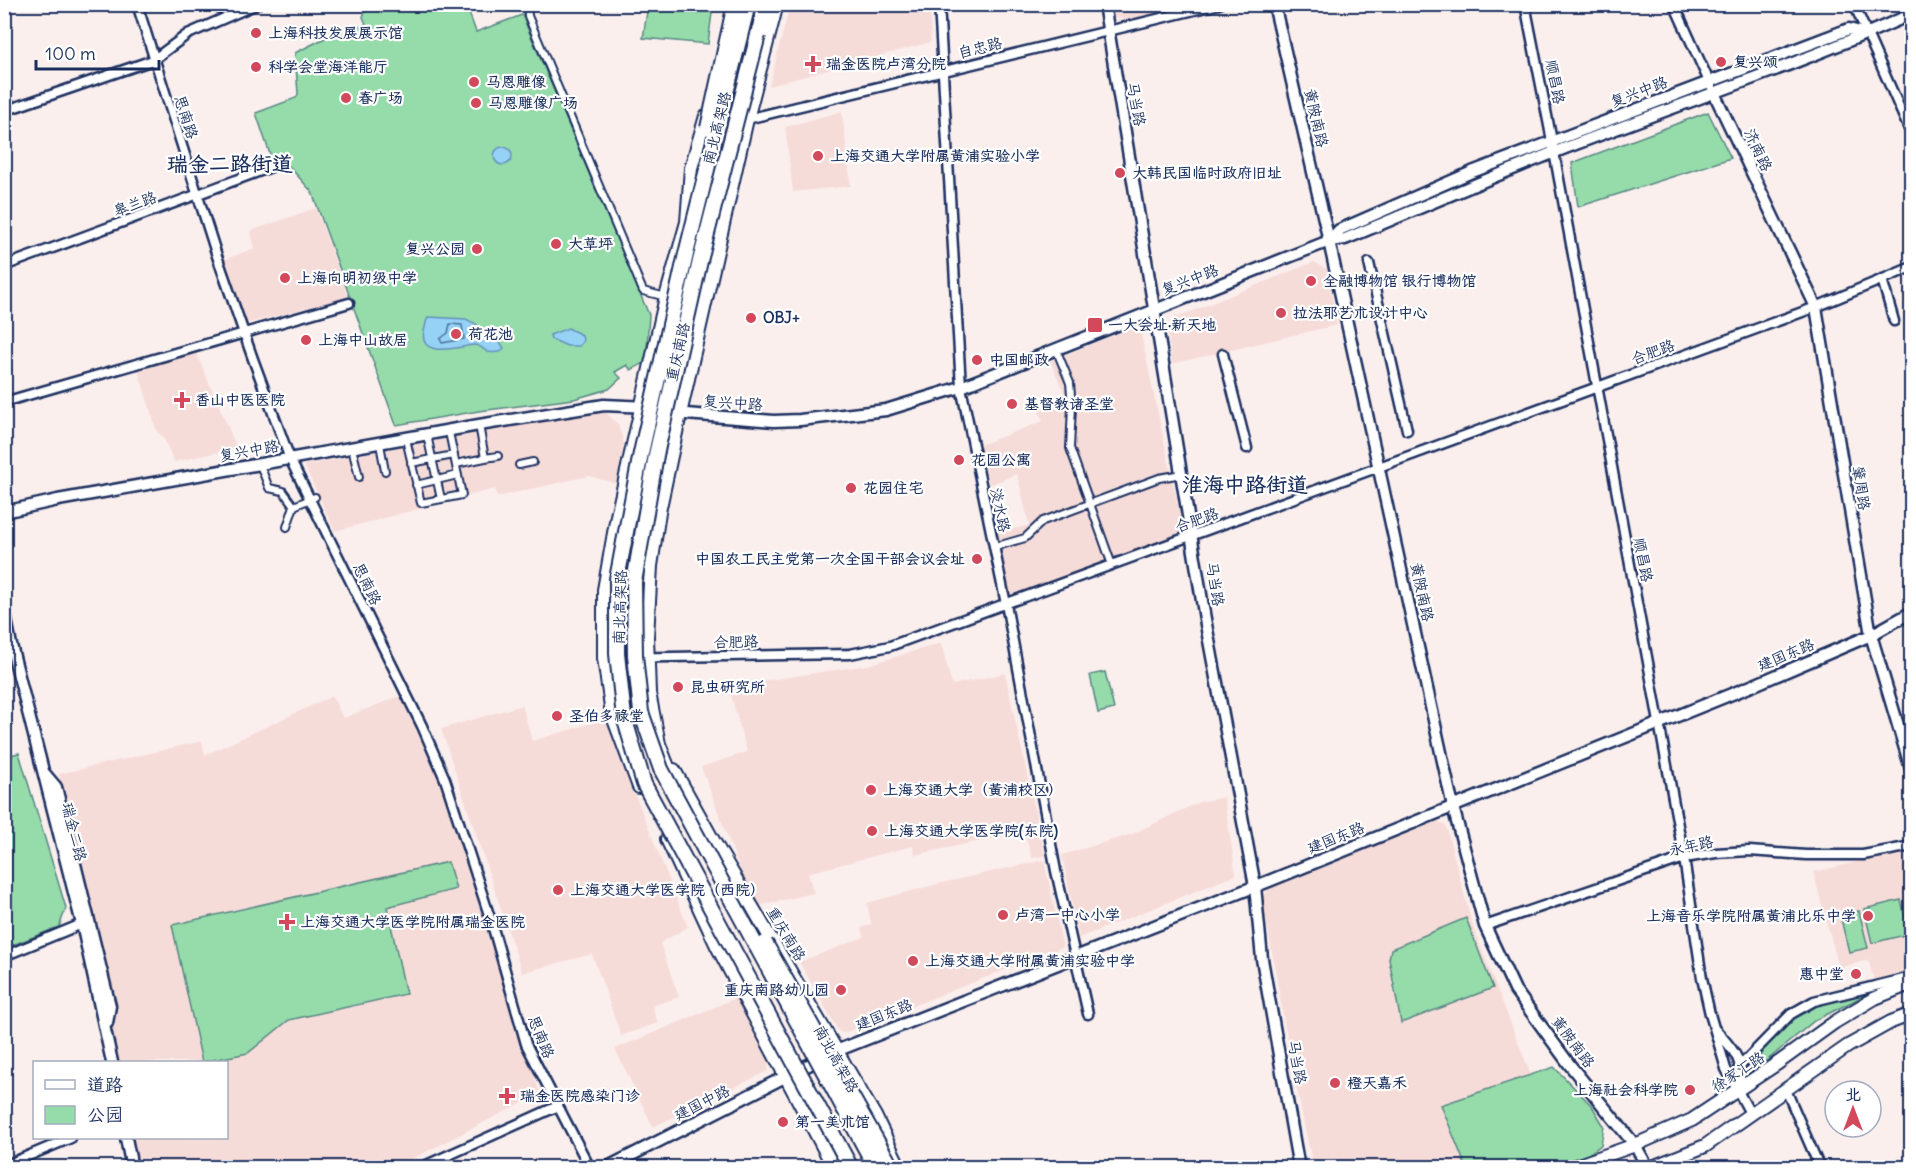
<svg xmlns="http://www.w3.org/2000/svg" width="1916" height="1172" viewBox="0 0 1916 1172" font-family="Delius,'LXGW WenKai TC',sans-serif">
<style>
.built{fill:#f6dcd9}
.green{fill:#95dcaa;stroke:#588684;stroke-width:1.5}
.water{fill:#96d1f6;stroke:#6590b9;stroke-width:1.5}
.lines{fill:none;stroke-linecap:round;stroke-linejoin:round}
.shore{stroke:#4c709b;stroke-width:1.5}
.pedestrian-casing{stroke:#1b2f5e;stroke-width:10}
.minor-casing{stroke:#1b2f5e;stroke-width:13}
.tertiary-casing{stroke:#1b2f5e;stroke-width:15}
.secondary-casing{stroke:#1b2f5e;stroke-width:15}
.primary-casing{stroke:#1b2f5e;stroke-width:16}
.trunk-casing{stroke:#1b2f5e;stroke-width:18}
.pedestrian{stroke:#fff;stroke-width:6}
.minor{stroke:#fff;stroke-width:8}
.tertiary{stroke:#fff;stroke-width:10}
.secondary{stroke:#fff;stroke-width:10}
.primary{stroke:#fff;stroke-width:12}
.trunk{stroke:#fff;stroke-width:14}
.trunk-bridge-casing{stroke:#1b2f5e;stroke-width:18;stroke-linecap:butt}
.trunk-bridge{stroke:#fff;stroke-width:14}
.poi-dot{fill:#d1495b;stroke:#fff;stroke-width:2}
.labels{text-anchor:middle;stroke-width:4.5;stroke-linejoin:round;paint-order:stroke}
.poi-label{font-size:15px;font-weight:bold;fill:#1b2f5e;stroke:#fff;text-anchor:start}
.street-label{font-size:15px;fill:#1b2f5e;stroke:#fff}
.district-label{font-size:21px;font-weight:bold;fill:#1b2f5e;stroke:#fff}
</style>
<rect width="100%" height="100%" fill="#fbefee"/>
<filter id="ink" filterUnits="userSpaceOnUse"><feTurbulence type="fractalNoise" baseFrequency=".0167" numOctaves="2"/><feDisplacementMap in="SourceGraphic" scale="12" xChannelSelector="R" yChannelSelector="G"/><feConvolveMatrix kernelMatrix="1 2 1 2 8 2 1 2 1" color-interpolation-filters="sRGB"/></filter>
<g filter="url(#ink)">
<path class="built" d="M790 5H930L931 42 769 86Z
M1111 5V4L1197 5 1128 20 1113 17Z
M842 111 851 186 793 192 785 127Z
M316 208 348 297 245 324 223 260 255 248 250 231Z
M1314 262 1327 269 1337 325 1172 364 1168 335 1175 318Z
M1139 325 1184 533 1010 596 998 533 1029 525 1017 474 989 485 980 445 1043 421 1038 410 1067 399 1050 361Z
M195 350 237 448 174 462 163 437 157 432 137 367Z
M605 412 618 424 624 443 616 484 589 476 497 497 495 489 335 531 304 465 460 435Z
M941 643 952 685 1005 673 1045 856 1032 858 1024 832 915 855 913 846 808 873 814 893 754 907 701 767 747 752 728 686 868 665Z
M332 696 343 718 400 696 440 781 540 1094 396 1167H139L133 1138H226V1062H118L59 774 202 741 205 755Z
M522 705 532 741 605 719 688 927 660 943 679 997 652 1006 658 1023 621 1036 592 954 522 973 441 729Z
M1224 797 1236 875 1079 938 1062 855 1132 834 1199 802Z
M1435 819 1446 826 1473 927 1531 1075 1441 1105 1466 1167H1313L1293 1072 1263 901 1269 885Z
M1911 850V970L1874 980 1868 960 1839 968 1813 872Z
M1044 860 1063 947 844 1033 839 1032 799 962 864 937 861 928 871 924 867 903 937 884Z
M736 998 769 1060 768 1071 653 1127 615 1049Z"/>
<path class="green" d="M367 5H480L468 10 476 32 522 15 649 315 646 362 631 370 627 365 615 372 621 378 609 389 574 399 479 411 396 425 312 192 287 164 275 169 256 113 296 98 298 94 295 53 337 32 341 35 366 24 363 17Z
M648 5H713L708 44 643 38Z
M1708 112 1731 158 1578 207 1572 163Z
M1105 672 1114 709 1098 713 1090 675Z
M19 753 66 908 59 927 5 948V756Z
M448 862 456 889 387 907 406 994 289 1020 248 1053 202 1062 172 925Z
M1901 900 1909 934 1872 943 1864 909Z
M1859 911 1868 948 1849 952 1840 915Z
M1466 918 1493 988 1401 1023 1389 959 1391 949Z
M1875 990 1814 1021 1764 1063 1758 1060C1769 1037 1791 1015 1815 1004 1832 996 1856 995 1875 990Z
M1554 1067 1592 1106 1604 1126 1601 1145 1587 1155 1549 1167H1466L1441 1105Z"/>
<path class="water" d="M494 156a9 9 0 1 1 18 0a9 9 0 1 1-18 0Z
M428 317 466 319 476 324 485 333 498 339 504 348 500 352C497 352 491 353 488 352 483 350 481 345 474 345 459 347 418 359 424 331 426 325 425 323 428 317Z
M568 328 582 335 583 341 579 346H567L551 339 550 335Z"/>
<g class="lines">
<path class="shore" d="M450 324 462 325 464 339 442 343 440 339 448 333Z"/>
<defs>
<path id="pedestrian" d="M527 4 528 16 643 291 666 297
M1056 349 1070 383 1072 407 1070 448 1112 565
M479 425 485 458 498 456
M427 435 441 499
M406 439 421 503 462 495 449 432
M380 444 385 471
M352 448 359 477
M411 463 454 455
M456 464 485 458
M260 465 269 488 283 491 294 506 287 527
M519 465 533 462
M416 485 458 475
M294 506 315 497
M994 547 1025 538 1043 521 1159 478 1182 474"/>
<path id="minor" d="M137 4 217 256 253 359 290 459 422 726 445 779 491 921 526 1044 590 1168
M939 4 961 387 1006 604 1056 871 1088 1014
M1525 4 1552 141 1684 858 1702 978 1710 1014 1726 1069 1751 1115
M1674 4 1711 86
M1854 4 1912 136
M4 111 153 60 188 34 257 4
M747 119 1219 4
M1369 263 1407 430
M4 266 274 166
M1882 279 1894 321
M1223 354 1247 448
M4 402 349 303
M613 658 850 654 890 646 1816 307 1912 267
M1485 926 1684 858 1716 853 1749 851 1806 855H1863L1912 846
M4 956 82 924
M1716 1030C1735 1052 1744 1059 1739 1089
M1740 1066 1791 1014 1814 1001 1912 977
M1786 1090 1820 1168
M4 1166 71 1138
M420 1168 558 1106"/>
<path id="tertiary" d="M1104 4 1205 619 1255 886 1262 959 1299 1168
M1274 4 1329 241 1453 807 1485 926 1515 990 1569 1064 1635 1145 1648 1168
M1714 93 1816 307 1871 635 1912 772
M606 1168 836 1051 1269 881 1754 685 1871 635 1912 612"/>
<path id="secondary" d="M1329 241 1339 230 1472 172 1849 29 1867 34
M673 413 774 421 800 420 886 410 961 387 1329 241 1345 239C1415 210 1484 180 1555 152 1674 106 1795 66 1912 14
M4 512 58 500 479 425 604 405 648 407
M4 609 11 645 82 924 112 1062
M45 774 56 787 110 1006 107 1023
M126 1138 132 1168"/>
<path id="primary" d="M674 770 710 835 875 1116 900 1168
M674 782 659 744 649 693 647 637 651 566 659 512 680 414 747 119 777 4
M639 787 612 714 604 658V590L617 516 666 297 687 222 691 168 706 116
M667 839 717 946 834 1168
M1570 1168 1635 1145 1692 1120 1778 1063 1835 1022 1875 998 1912 983
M1650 1168 1705 1146 1848 1046 1891 1022 1912 1014"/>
<path id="trunk" d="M758 35 766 4"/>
</defs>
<use href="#pedestrian" class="pedestrian-casing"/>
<use href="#minor" class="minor-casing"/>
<use href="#tertiary" class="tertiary-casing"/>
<use href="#secondary" class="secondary-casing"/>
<use href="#primary" class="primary-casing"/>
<use href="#trunk" class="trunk-casing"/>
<use href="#pedestrian" class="pedestrian"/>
<use href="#minor" class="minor"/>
<use href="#tertiary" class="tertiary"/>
<use href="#secondary" class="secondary"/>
<use href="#primary" class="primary"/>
<use href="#trunk" class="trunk"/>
<defs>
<path id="trunk-bridge" d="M748 4 686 254 641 453 617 579V654L624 717 644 784 851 1168
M758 35 700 261 656 455 634 582 635 655 641 712 661 769 876 1168
M708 128 735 4
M765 943 892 1168"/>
</defs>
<use href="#trunk-bridge" class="trunk-bridge-casing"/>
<use href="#trunk-bridge" class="trunk-bridge"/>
</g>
</g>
<g class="poi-dot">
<circle cx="256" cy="33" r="6"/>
<circle cx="1721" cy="62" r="6"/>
<path d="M810 55h6v6h6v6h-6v6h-6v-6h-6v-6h6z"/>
<circle cx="256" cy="67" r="6"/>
<circle cx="474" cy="82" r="6"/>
<circle cx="346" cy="98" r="6"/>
<circle cx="476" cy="103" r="6"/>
<circle cx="818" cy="156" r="6"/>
<circle cx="1120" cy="173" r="6"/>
<circle cx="556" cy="244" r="6"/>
<circle cx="477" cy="249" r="6"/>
<circle cx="285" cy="278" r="6"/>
<circle cx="1311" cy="281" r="6"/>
<circle cx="1281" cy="313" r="6"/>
<circle cx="751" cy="318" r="6"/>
<rect x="1087" y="317" width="16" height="16" rx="3"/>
<circle cx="456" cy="334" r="6"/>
<circle cx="306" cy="340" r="6"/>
<circle cx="977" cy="360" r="6"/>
<path d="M179 391h6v6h6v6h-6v6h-6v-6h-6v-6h6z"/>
<circle cx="1012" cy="404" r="6"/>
<circle cx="959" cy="460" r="6"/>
<circle cx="851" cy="488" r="6"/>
<circle cx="977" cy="559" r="6"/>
<circle cx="678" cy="687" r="6"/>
<circle cx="557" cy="716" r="6"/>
<circle cx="871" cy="790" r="6"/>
<circle cx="872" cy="831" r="6"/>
<circle cx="558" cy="890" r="6"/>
<circle cx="1003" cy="915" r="6"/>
<circle cx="1868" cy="916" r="6"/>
<path d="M284 913h6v6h6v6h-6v6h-6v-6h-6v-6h6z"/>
<circle cx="913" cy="961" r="6"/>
<circle cx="1856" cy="974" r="6"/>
<circle cx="841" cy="990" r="6"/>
<circle cx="1335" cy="1083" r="6"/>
<circle cx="1690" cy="1090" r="6"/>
<path d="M504 1087h6v6h6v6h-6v6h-6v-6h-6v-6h6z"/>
<circle cx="783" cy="1122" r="6"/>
</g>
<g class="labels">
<g class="poi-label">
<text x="268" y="38">上海科技发展展示馆</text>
<text x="1733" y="67">复兴颂</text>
<text x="826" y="69">瑞金医院卢湾分院</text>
<text x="268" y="72">科学会堂海洋能厅</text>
<text x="486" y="87">马恩雕像</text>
<text x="358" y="103">春广场</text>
<text x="488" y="108">马恩雕像广场</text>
<text x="830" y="161">上海交通大学附属黄浦实验小学</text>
<text x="1132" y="178">大韩民国临时政府旧址</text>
<text x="568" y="249">大草坪</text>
<text x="465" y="254" text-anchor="end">复兴公园</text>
<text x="297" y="283">上海向明初级中学</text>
<text x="1323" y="286">全融博物馆 银行博物馆</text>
<text x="1293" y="318">拉法耶艺术设计中心</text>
<text x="763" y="323">OBJ+</text>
<text x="1108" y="330">一大会址·新天地</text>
<text x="468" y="339">荷花池</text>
<text x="318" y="345">上海中山故居</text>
<text x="989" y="365">中国邮政</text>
<text x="195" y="405">香山中医医院</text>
<text x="1024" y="409">基督教诸圣堂</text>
<text x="971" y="465">花园公寓</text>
<text x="863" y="493">花园住宅</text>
<text x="965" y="564" text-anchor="end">中国农工民主党第一次全国干部会议会址</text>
<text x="690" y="692">昆虫研究所</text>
<text x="569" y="721">圣伯多禄堂</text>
<text x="883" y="795">上海交通大学（黄浦校区）</text>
<text x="884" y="836">上海交通大学医学院(东院)</text>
<text x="570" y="895">上海交通大学医学院（西院）</text>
<text x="1015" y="920">卢湾一中心小学</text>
<text x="1856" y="921" text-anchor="end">上海音乐学院附属黄浦比乐中学</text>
<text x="300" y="927">上海交通大学医学院附属瑞金医院</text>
<text x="925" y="966">上海交通大学附属黄浦实验中学</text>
<text x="1844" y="979" text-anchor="end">惠中堂</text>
<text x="829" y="995" text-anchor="end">重庆南路幼儿园</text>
<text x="1347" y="1088">橙天嘉禾</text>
<text x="1678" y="1095" text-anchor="end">上海社会科学院</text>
<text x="520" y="1101">瑞金医院感染门诊</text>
<text x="795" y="1127">第一美术馆</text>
</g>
<g class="street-label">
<text transform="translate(980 48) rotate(-14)" y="5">自忠路</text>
<text transform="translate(1555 82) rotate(79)" y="5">顺昌路</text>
<text transform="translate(1639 92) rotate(-21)" y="5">复兴中路</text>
<text transform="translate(1136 104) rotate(80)" y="5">马当路</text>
<text transform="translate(186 117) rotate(72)" y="5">思南路</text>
<text transform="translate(1316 118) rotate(77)" y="5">黄陂南路</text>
<text transform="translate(717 128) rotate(-76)" y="5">南北高架路</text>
<text transform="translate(1758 150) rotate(65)" y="5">济南路</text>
<text transform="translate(135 204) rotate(-20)" y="5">皋兰路</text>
<text transform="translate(1190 280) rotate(-21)" y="5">复兴中路</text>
<text transform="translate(678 352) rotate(-77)" y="5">重庆南路</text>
<text transform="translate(1653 352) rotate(-20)" y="5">合肥路</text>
<text transform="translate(733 403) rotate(4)" y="5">复兴中路</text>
<text transform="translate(249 451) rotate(-10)" y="5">复兴中路</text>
<text transform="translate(1861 488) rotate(81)" y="5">肇周路</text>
<text transform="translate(1000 510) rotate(78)" y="5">淡水路</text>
<text transform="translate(1197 520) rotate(-20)" y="5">合肥路</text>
<text transform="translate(1643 560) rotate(79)" y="5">顺昌路</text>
<text transform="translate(367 584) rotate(64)" y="5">思南路</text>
<text transform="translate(1215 584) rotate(81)" y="5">马当路</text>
<text transform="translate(1422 592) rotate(78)" y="5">黄陂南路</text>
<text transform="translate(620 607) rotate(-88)" y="5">南北高架路</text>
<text transform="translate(736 642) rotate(-1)" y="5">合肥路</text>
<text transform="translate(1786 655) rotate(-23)" y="5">建国东路</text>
<text transform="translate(74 832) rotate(76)" y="5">瑞金二路</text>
<text transform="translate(1336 838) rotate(-22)" y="5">建国东路</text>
<text transform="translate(1691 846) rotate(-12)" y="5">永年路</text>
<text transform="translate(786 934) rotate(59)" y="5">重庆南路</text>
<text transform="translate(884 1015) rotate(-22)" y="5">建国东路</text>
<text transform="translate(541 1037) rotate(68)" y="5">思南路</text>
<text transform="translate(1573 1042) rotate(53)" y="5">黄陂南路</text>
<text transform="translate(836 1059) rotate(61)" y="5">南北高架路</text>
<text transform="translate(1297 1062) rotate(80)" y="5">马当路</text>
<text transform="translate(1738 1072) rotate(-33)" y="5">徐家汇路</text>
<text transform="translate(702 1103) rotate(-27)" y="5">建国中路</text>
</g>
<g class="district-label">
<text x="230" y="171">瑞金二路街道</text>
<text x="1245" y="492">淮海中路街道</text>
</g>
</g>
<rect width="1916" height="1172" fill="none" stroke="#fff" stroke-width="24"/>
<rect x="12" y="12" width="1892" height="1148" fill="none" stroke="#1b2f5e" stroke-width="2" filter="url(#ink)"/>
<rect x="33" y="1061" width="195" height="78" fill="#ffffff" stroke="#a4acbf" stroke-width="1.5"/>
<rect x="45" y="1080" width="30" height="9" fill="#ffffff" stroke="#a4acbf" stroke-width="1.5"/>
<text x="87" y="1091" font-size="18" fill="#1b2f5e">道路</text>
<rect x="45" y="1106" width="30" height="18" fill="#95dcaa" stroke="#a4acbf" stroke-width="1.5"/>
<text x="87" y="1121" font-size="18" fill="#1b2f5e">公园</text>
<g transform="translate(1853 1109)"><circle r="28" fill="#ffffff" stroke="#a4acbf" stroke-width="1.5"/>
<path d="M0-4.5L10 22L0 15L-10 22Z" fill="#d1495b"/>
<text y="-9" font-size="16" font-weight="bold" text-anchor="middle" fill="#1b2f5e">北</text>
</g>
<path d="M36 60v9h123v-9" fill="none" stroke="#1b2f5e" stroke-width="3"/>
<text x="45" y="60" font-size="18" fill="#1b2f5e" stroke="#ffffff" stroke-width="4.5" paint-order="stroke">100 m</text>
</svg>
